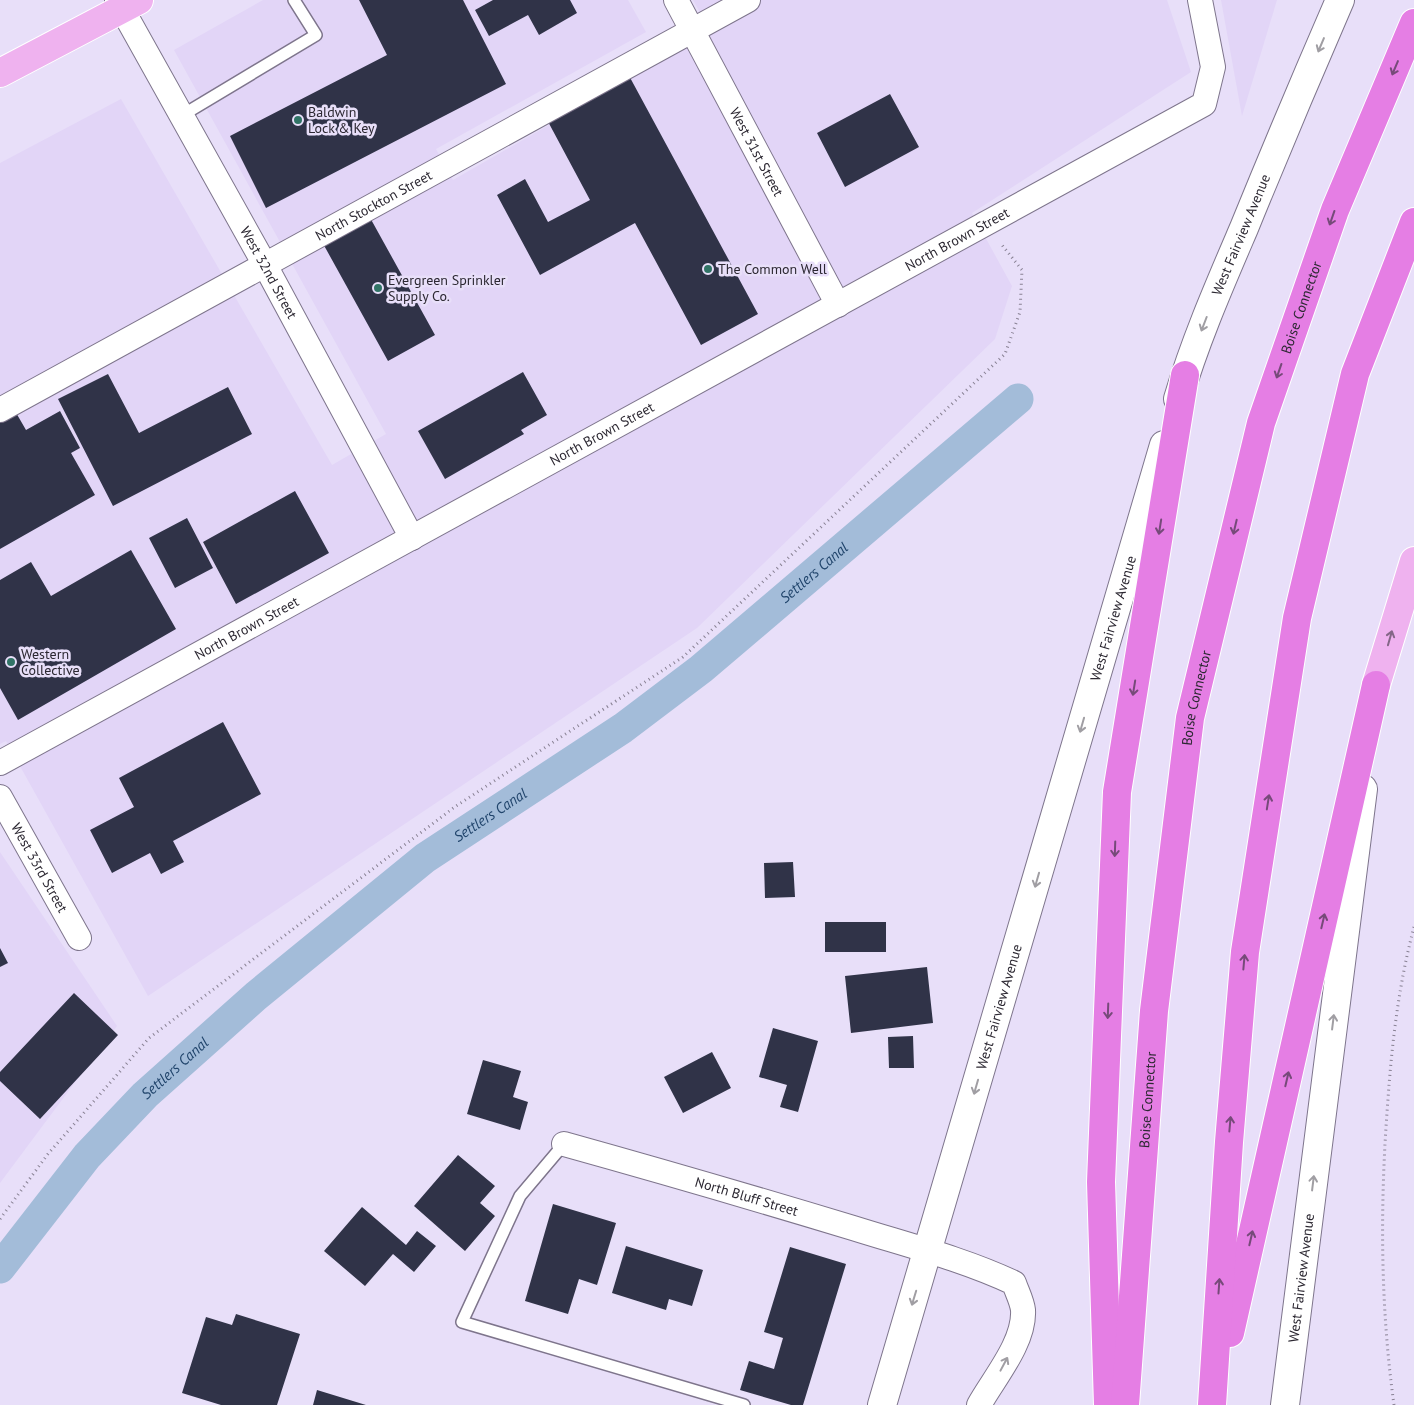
<svg xmlns="http://www.w3.org/2000/svg" width="1414" height="1405" viewBox="0 0 1414 1405" font-family="'PT Sans',sans-serif">
<style>
.built{fill:#e2d5f7}
.lines{fill:none;stroke-linecap:round;stroke-linejoin:round}
.canal{stroke:#a3bcd9;stroke-width:31}
.building{fill:#303348}
.service-casing{stroke:#7e758c;stroke-width:14}
.minor-casing{stroke:#7e758c;stroke-width:26}
.secondary-casing{stroke:#7e758c;stroke-width:30}
.primary-casing{stroke:#fff;stroke-width:30}
.motorway-casing{stroke:#fff;stroke-width:30}
.path{stroke:#888193;stroke-width:3;stroke-dasharray:1 4;stroke-linecap:butt}
.service{stroke:#fff;stroke-width:11}
.minor{stroke:#fff;stroke-width:24}
.secondary{stroke:#fff;stroke-width:28}
.primary{stroke:#efb2ef;stroke-width:28}
.motorway{stroke:#e57ee4;stroke-width:28}
.oneway{stroke:#a09ea3}
.oneway2{stroke:#764a79}
.oneway3{stroke:#846687}
.poi-dot{fill:#317466;stroke:#e8dff9;stroke-width:2}
.labels{text-anchor:middle;stroke-width:5;stroke-linejoin:round;paint-order:stroke}
.poi-label{font-size:14px;fill:#2c2832;stroke:#e8dff9;text-anchor:start}
.street-label{font-size:14px;fill:#2c2832;stroke:#e8dff9}
.water-label{font-size:15px;font-style:italic;fill:#21456c;stroke:#e8dff9}
</style>
<rect width="100%" height="100%" fill="#e8dff9"/>
<path class="built" d="M263 0H628L646 32 436 149 453 180 711 32 693 0H1167L1191 72 972 213 1012 286 995 339 697 628 148 996 6 741 0 744V163L121 99 332 465 386 434 174 50Z
M1221 0H1277L1242 116Z
M0 852 117 1026 0 1183Z"/>
<g class="lines">
<path class="canal" id="s1" d="M0 1268 87 1156 145 1095 256 996 425 858 623 728 701 669 1018 399"/>
</g>
<path class="building" d="M359 0H463L506 84 266 208 230 136 387 55Z
M493 0H570L577 13 539 35 528 15 489 36 475 10Z
M627 72 758 314 701 345 635 223 540 275 497 195 525 179 548 222 590 200 545 116Z
M890 94 919 147 845 187 817 133Z
M368 214 435 335 388 361 321 240Z
M523 372 547 415 521 430 524 434 445 479 418 431Z
M108 374 139 433 228 387 252 434 113 506 58 399Z
M11 404 26 430 60 411 80 448 71 453 95 495 0 549V411Z
M295 491 329 553 236 604 203 542Z
M187 518 213 568 175 588 149 538Z
M131 550 176 629 18 720 0 688V580L31 562 51 596Z
M223 722 261 794 173 841 184 862 161 874 150 853 112 873 90 830 134 807 119 778Z
M793 862 795 897 765 898 764 863Z
M825 922H886V952H825Z
M0 948 8 963 0 967Z
M927 967 933 1023 851 1033 845 976Z
M74 993 118 1035 40 1119 0 1081V1072Z
M773 1028 818 1041 798 1112 780 1107 787 1085 759 1077Z
M913 1036 914 1068H889L888 1037Z
M712 1052 731 1088 683 1113 664 1077Z
M483 1060 521 1071 513 1097 528 1102 520 1130 467 1114Z
M458 1155 495 1186 480 1203 495 1216 465 1251 414 1206Z
M553 1204 616 1223 597 1285 579 1279 568 1314 525 1301Z
M362 1207 406 1245 417 1231 436 1246 414 1272 393 1254 365 1286 324 1251Z
M626 1246 703 1270 692 1306 669 1299 666 1310 612 1293Z
M790 1247 846 1264 803 1405H791L740 1390 749 1361 774 1369 783 1338 764 1332Z
M236 1314 300 1334 277 1405H221L182 1393 206 1317 232 1325Z
M317 1390 366 1405H313Z"/>
<g class="lines">
<defs>
<path id="service" d="M181 116 316 35 294 0
M564 1144 520 1196 462 1322 744 1405"/>
<g id="minor">
<path id="s2" d="M117 0 265 265 412 538"/>
<path id="s3" d="M676 0 838 305"/>
<path id="s4" d="M0 410 748 0"/>
<path id="s5" d="M0 763 1204 104 1213 67 1200 0"/>
<path id="s6" d="M0 797 79 938"/>
<path id="s7" d="M564 1144C661 1171 757 1199 853 1228 907 1245 963 1259 1014 1283 1017 1292 1022 1301 1023 1310 1025 1342 994 1378 979 1405"/>
</g>
<g id="secondary">
<path id="s8" d="M1178 399C1195 341 1220 284 1244 228 1275 152 1307 76 1340 0"/>
<path id="s9" d="M882 1405 1164 445"/>
<path id="s10" d="M1285 1405 1363 789"/>
</g>
<path id="primary" d="M0 73 139 0
M1376 685 1414 561"/>
<g id="motorway">
<path d="M1230 1333 1376 685"/>
<path d="M1108 1405 1101 1182 1117 792 1185 375"/>
<path id="s11" d="M1125 1405 1154 1011 1190 718 1261 423 1335 210 1414 23"/>
<path d="M1212 1405 1229 1142 1245 952 1297 618 1355 374 1414 222"/>
</g>
</defs>
<use href="#service" class="service-casing"/>
<use href="#minor" class="minor-casing"/>
<use href="#secondary" class="secondary-casing"/>
<use href="#primary" class="primary-casing"/>
<use href="#motorway" class="motorway-casing"/>
<path class="path" d="M0 1219 48 1154 149 1038 456 806 683 657 1005 354 1020 312 1022 270 1002 245
M1394 1405C1380 1304 1380 1201 1388 1099 1392 1042 1399 983 1414 927"/>
<use href="#service" class="service"/>
<use href="#minor" class="minor"/>
<use href="#secondary" class="secondary"/>
<use href="#primary" class="primary"/>
<use href="#motorway" class="motorway"/>
</g>
<defs><path id="oneway-shaft" d="M-6 0H5M1.5-3L5.5 0L1.5 3" fill="none" stroke-width="1.6" stroke-linecap="round" stroke-linejoin="round" transform="scale(1.25)"/></defs>
<g class="oneway">
<use href="#oneway-shaft" transform="translate(1321 45) rotate(113)"/>
<use href="#oneway-shaft" transform="translate(1204 324) rotate(111)"/>
<use href="#oneway-shaft" transform="translate(1082 725) rotate(106)"/>
<use href="#oneway-shaft" transform="translate(1037 880) rotate(106)"/>
<use href="#oneway-shaft" transform="translate(1333 1022) rotate(-83)"/>
<use href="#oneway-shaft" transform="translate(976 1087) rotate(106)"/>
<use href="#oneway-shaft" transform="translate(1313 1183) rotate(-83)"/>
<use href="#oneway-shaft" transform="translate(914 1298) rotate(107)"/>
<use href="#oneway-shaft" transform="translate(1004 1364) rotate(-62)"/>
</g>
<g class="oneway2">
<use href="#oneway-shaft" transform="translate(1395 68) rotate(113)"/>
<use href="#oneway-shaft" transform="translate(1332 218) rotate(109)"/>
<use href="#oneway-shaft" transform="translate(1279 371) rotate(109)"/>
<use href="#oneway-shaft" transform="translate(1160 527) rotate(99)"/>
<use href="#oneway-shaft" transform="translate(1235 527) rotate(103)"/>
<use href="#oneway-shaft" transform="translate(1134 688) rotate(99)"/>
<use href="#oneway-shaft" transform="translate(1268 802) rotate(-81)"/>
<use href="#oneway-shaft" transform="translate(1115 849) rotate(92)"/>
<use href="#oneway-shaft" transform="translate(1323 921) rotate(-77)"/>
<use href="#oneway-shaft" transform="translate(1244 962) rotate(-85)"/>
<use href="#oneway-shaft" transform="translate(1108 1011) rotate(92)"/>
<use href="#oneway-shaft" transform="translate(1287 1079) rotate(-77)"/>
<use href="#oneway-shaft" transform="translate(1230 1124) rotate(-85)"/>
<use href="#oneway-shaft" transform="translate(1251 1238) rotate(-77)"/>
<use href="#oneway-shaft" transform="translate(1219 1286) rotate(-86)"/>
</g>
<use class="oneway3" href="#oneway-shaft" transform="translate(1390 638) rotate(-74)"/>
<g class="poi-dot">
<circle cx="298" cy="120" r="5"/>
<circle cx="708" cy="269" r="5"/>
<circle cx="378" cy="288" r="5"/>
<circle cx="11" cy="662" r="5"/>
</g>
<g class="labels">
<g class="poi-label">
<text x="308" y="117">Baldwin<tspan x="308" dy="16">Lock &amp; Key</tspan></text>
<text x="718" y="274">The Common Well</text>
<text x="388" y="285">Evergreen Sprinkler<tspan x="388" dy="16">Supply Co.</tspan></text>
<text x="21" y="659">Western<tspan x="21" dy="16">Collective</tspan></text>
</g>
<g class="street-label">
<text dy="5" stroke="none"><textPath href="#s3" startOffset="172">West 31st Street</textPath></text>
<text dy="5" stroke="none"><textPath href="#s4" startOffset="426">North Stockton Street</textPath></text>
<text dy="5" stroke="none"><textPath href="#s8" startOffset="176">West Fairview Avenue</textPath></text>
<text dy="5" stroke="none"><textPath href="#s5" startOffset="1091">North Brown Street</textPath></text>
<text dy="5" stroke="none"><textPath href="#s2" startOffset="312">West 32nd Street</textPath></text>
<text dy="5" stroke="none"><textPath href="#s11" startOffset="1116">Boise Connector</textPath></text>
<text dy="5" stroke="none"><textPath href="#s5" startOffset="686">North Brown Street</textPath></text>
<text dy="5" stroke="none"><textPath href="#s9" startOffset="820">West Fairview Avenue</textPath></text>
<text dy="5" stroke="none"><textPath href="#s5" startOffset="281">North Brown Street</textPath></text>
<text dy="5" stroke="none"><textPath href="#s11" startOffset="711">Boise Connector</textPath></text>
<text dy="5" stroke="none"><textPath href="#s6" startOffset="81">West 33rd Street</textPath></text>
<text dy="5" stroke="none"><textPath href="#s9" startOffset="415">West Fairview Avenue</textPath></text>
<text dy="5" stroke="none"><textPath href="#s11" startOffset="306">Boise Connector</textPath></text>
<text dy="5" stroke="none"><textPath href="#s7" startOffset="190">North Bluff Street</textPath></text>
<text dy="5" stroke="none"><textPath href="#s10" startOffset="128">West Fairview Avenue</textPath></text>
</g>
<g class="water-label">
<text dy="5" stroke="none"><textPath href="#s1" startOffset="1076">Settlers Canal</textPath></text>
<text dy="5" stroke="none"><textPath href="#s1" startOffset="671">Settlers Canal</textPath></text>
<text dy="5" stroke="none"><textPath href="#s1" startOffset="266">Settlers Canal</textPath></text>
</g>
</g>
</svg>
